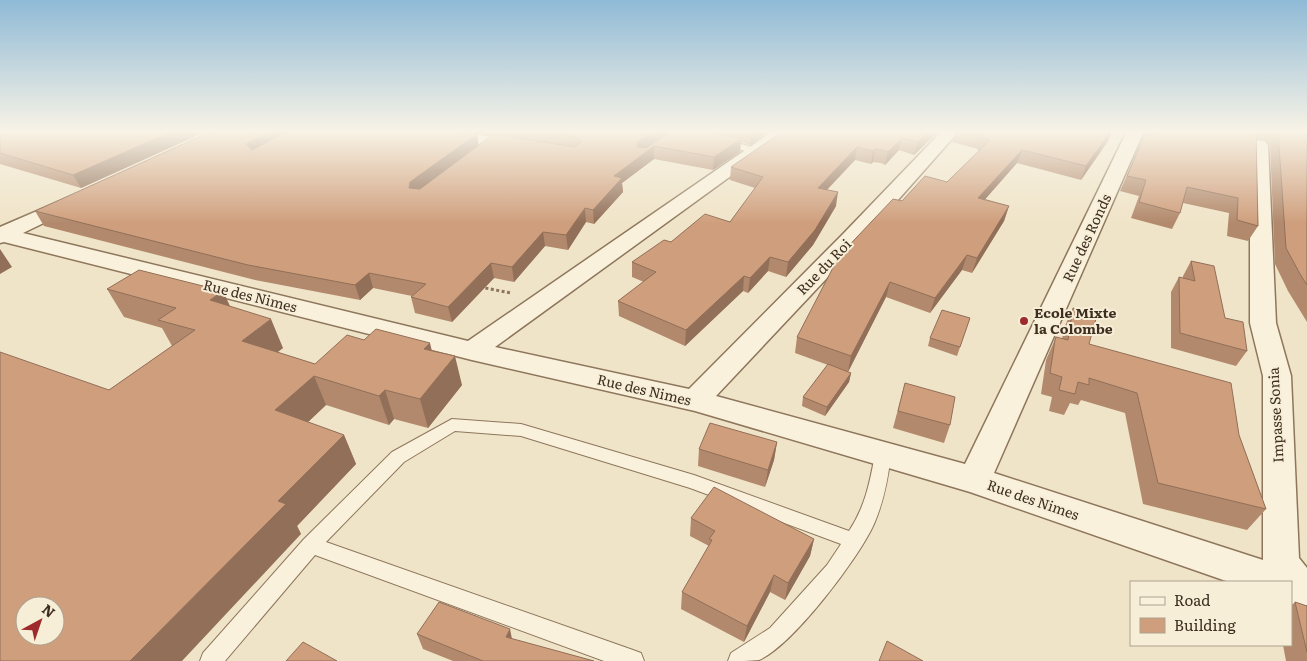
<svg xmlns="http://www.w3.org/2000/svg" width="1307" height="661" viewBox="0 0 1307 661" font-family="Literata,serif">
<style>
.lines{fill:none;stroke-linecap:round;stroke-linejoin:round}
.service-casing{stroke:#8d765c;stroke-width:2}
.minor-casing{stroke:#8d765c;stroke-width:3}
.path{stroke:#8d765c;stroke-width:3;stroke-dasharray:3 2.5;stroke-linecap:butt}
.service{fill:#faf1dc;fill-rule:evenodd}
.minor{fill:#faf1dc;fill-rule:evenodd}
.wall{fill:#b2896c}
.shaded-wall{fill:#916f58}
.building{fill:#cf9f7d;stroke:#916f58;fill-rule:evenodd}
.poi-dot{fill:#9e2a2b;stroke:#f7eed8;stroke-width:2}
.labels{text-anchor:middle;stroke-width:4;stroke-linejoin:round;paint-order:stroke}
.street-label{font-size:14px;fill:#3d2e20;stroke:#f7eed8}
.poi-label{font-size:14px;font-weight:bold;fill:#3d2e20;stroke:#f7eed8;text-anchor:start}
</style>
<rect width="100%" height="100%" fill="#f0e4c8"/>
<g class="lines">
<defs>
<path id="service" d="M723 139 759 149 761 151 756 154 720 144V140Z
M452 419 521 424 694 475 849 531C865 507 870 482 875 454L877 449 883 448 889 449 891 454C888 479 884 501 874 524 859 558 792 646 759 660 751 661 737 661 728 661L731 653 770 628 827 565 841 544 690 488 521 436 455 431 404 462 326 542 633 650 641 653 644 661H604L315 555 225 661H200L203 653 304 539 392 452Z"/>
<path id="minor" d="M412 131H454L493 137 499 138 502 142 499 146 493 147 420 136 414 135Z
M773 131H793L495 347 689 389 843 234 942 131H959L859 244 716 396 965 464 1127 131H1144L994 473 1263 560V376L1250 323V145L1253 141 1259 140 1265 141 1268 145 1276 323 1291 376 1299 558 1307 568V605L1301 607 1291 604V582H1229L970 492 695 411 472 360 4 242 0 243V227L72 196 79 198 82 202 79 206 23 233 468 341Z"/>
</defs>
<use href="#service" class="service-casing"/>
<use href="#minor" class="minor-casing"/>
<path class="path" d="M480 287 511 293"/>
<use href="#service" class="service"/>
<use href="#minor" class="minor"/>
</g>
<path class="wall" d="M0 131H207L81 188 0 164Z
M464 131H770L750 145 741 142 740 152 713 170 654 159 622 183 623 192 594 224 586 222 568 250 545 246 514 282 494 278 452 322 415 313 411 297 412 296 373 288 360 300 255 280 44 226 35 211 479 145 493 136Z
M939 131 914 155 899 150 885 165 881 163 873 162 871 164 855 160 827 190 836 206 813 245 786 277 768 271 748 293 743 291 685 346 619 316 618 301 644 282 632 277V262L671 242 730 222 755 188 730 180 731 167Z
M955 131H1112L1108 141 1081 180 1017 163 985 199 1009 206 1004 221 972 273 962 270 930 313 886 297 848 372 851 373 849 382 825 416 802 406 803 397 828 365 795 353 797 337 902 201 947 182 979 151H978V149L952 142Z
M1152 131H1307V322L1288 291 1275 264 1270 145 1266 140 1256 139 1258 226 1248 241 1227 236 1229 213 1183 203 1180 213 1172 229 1131 218 1139 196 1120 191 1145 134H1150Z
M1191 261 1225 318 1247 351 1236 366 1171 348V292L1179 277 1183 278V276Z
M107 289 231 307 283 348 277 352 315 364 364 340 432 351 462 385 428 428 394 419 389 425 326 405 308 422 344 435 356 464 297 526 301 534 109 390 172 346 162 328 124 317Z
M1073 308 1089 344 1239 435 1266 509 1247 530 1143 504 1125 413 1081 400 1078 405 1070 403 1064 415 1049 411 1052 397 1041 394 1046 360 1056 337 1062 339 1064 328Z
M970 318 957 356 928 346 930 338Z
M905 383 950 425 944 443 893 428Z
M777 442 774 460 765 487 698 466 699 449Z
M691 518 814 539 810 556 785 600 770 592 744 642 681 609 682 592 708 547 709 546 690 536Z
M1295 602 1307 606V661H1286L1283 645H1291V606Z
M417 634 512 639 594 661H453L423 649Z"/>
<path class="shaded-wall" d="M173 131H207L81 188 73 175Z
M271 131H297L251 157 246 144Z
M653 131H673L654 146V159L622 183 623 192 594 224 593 210 614 176 638 141Z
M753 131H770L750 145 751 132Z
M930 131H939L914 155 918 142Z
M1111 131H1112L1108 141 1081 180 1086 166Z
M477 134 479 147 412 202 409 188 410 182Z
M902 138 899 150 885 165 888 152Z
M741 139 740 152 713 170 714 157Z
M857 147 855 160 816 201 818 188Z
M875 149 873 162 871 164 873 151Z
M1022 150 1017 163 974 212 978 198Z
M838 192 836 206 813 245 786 277 788 262Z
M1009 206 1004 221 972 273 977 258Z
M585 208 586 222 568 250 566 235Z
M543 232 545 246 514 282 512 267Z
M0 249 12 267 0 274Z
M967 255 962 270 930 313 935 298Z
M770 257 768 271 748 293 750 278Z
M491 263 494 278 452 322 448 307Z
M369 273 373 288 360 300 355 285Z
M744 276 743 291 685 346 686 330Z
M890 282 886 297 848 372 851 356Z
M223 291 236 319 210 300Z
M271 319 283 348 255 370 242 341Z
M430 343 437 372 424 349Z
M455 356 462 385 428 428 420 399Z
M851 373 849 382 825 416 827 407Z
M314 376 326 405 289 440 275 410Z
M385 390 394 419 389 425 379 396Z
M344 435 356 464 297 526 301 534 182 661H130L278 501Z
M777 442 774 460 765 487 768 470Z
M814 539 810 556 785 600 788 583Z
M774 575 770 592 744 642 747 626Z
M510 629 513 644 506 637Z"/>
<path class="building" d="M0 131H173L73 175 0 153Z
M212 131H271L246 144 252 150 288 131H455L477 134 410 182 409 188 420 189 491 136 498 135 575 147 582 141 575 137 537 131H653L638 141 637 147 646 148 672 131H711L741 139 714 157 654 146 614 176 622 178 593 210 585 208 566 235 543 232 512 267 491 263 448 307 411 297 426 284 369 273 355 285 248 265 35 211Z
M783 131H930L918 142 902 138 888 152 883 150 875 149 873 151 857 147 818 188 838 192 815 230 788 262 770 257 750 278 744 276 686 330 618 301 656 272 632 262 664 240 671 242 705 214 730 222 763 177 731 167Z
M961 131H1111L1086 166 1022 150 978 198 1009 206 977 258 967 255 935 298 890 282 851 356 797 337 839 256 893 199 902 201 925 176 947 182 990 140 982 138 983 137Z
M1154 131H1256L1258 226 1237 220 1238 198 1187 187 1180 213 1139 202 1146 180 1127 176 1145 134H1153Z
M1278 131H1307V285L1300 274 1286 248Z
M1191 261 1214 266 1225 318 1243 322 1247 351 1180 333 1179 277 1195 281Z
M139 270 223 291 210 300 271 319 242 341 315 364 347 335 364 340 376 329 430 343 424 349 455 356 420 399 385 390 379 396 314 376 275 410 344 435 278 501 286 504 130 661H0V352L109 390 195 330 158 320 176 308 107 289ZM25 606H55V636H25Z
M1073 308 1097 315 1089 344 1231 383 1239 435 1266 509 1158 483 1137 393 1089 378V385L1078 382 1075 394 1059 390 1062 377 1050 373 1055 340 1056 337 1068 340Z
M942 310 970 318 960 347 930 338Z
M828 364 851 373 827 407 803 397Z
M905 383 955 397 950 425 898 411Z
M710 423 777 442 768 470 699 449Z
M714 487 814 539 788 583 774 575 747 626 682 592 712 540 709 539 715 531 691 518Z
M439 602 510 629 506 637 594 661H483L417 634Z
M1295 602 1307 606V652Z
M887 641 923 661H879Z
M303 642 337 661H286Z"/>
<linearGradient id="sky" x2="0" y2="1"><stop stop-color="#8fbad6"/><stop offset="0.59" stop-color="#f8f3e6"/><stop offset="1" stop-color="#f8f3e6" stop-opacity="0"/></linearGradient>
<rect width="1307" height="223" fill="url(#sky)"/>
<circle class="poi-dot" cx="1024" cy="321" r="5"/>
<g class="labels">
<g class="street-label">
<text transform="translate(1087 238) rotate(-65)" y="5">Rue des Ronds</text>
<text transform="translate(824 267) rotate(-46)" y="5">Rue du Roi</text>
<text transform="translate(250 296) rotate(14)" y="5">Rue des Nimes</text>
<text transform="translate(644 390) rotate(13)" y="5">Rue des Nimes</text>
<text transform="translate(1276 415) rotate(-93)" y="5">Impasse Sonia</text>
<text transform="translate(1033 500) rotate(19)" y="5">Rue des Nimes</text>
</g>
<g class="poi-label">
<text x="1034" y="318">Ecole Mixte<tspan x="1034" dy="16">la Colombe</tspan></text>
</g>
</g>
<rect x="1130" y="581" width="162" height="65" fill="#f7eed8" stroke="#ada18e"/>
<rect x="1140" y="597" width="25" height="8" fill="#faf1dc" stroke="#ada18e"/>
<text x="1174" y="606" font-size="15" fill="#3d2e20">Road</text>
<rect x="1140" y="618" width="25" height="15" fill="#cf9f7d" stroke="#ada18e"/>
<text x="1174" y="631" font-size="15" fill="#3d2e20">Building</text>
<g transform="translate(40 621) rotate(40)"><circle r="24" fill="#f7eed8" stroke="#ada18e"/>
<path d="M0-4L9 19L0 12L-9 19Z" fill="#9e2a2b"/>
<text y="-8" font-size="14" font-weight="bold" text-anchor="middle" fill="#3d2e20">N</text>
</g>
</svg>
